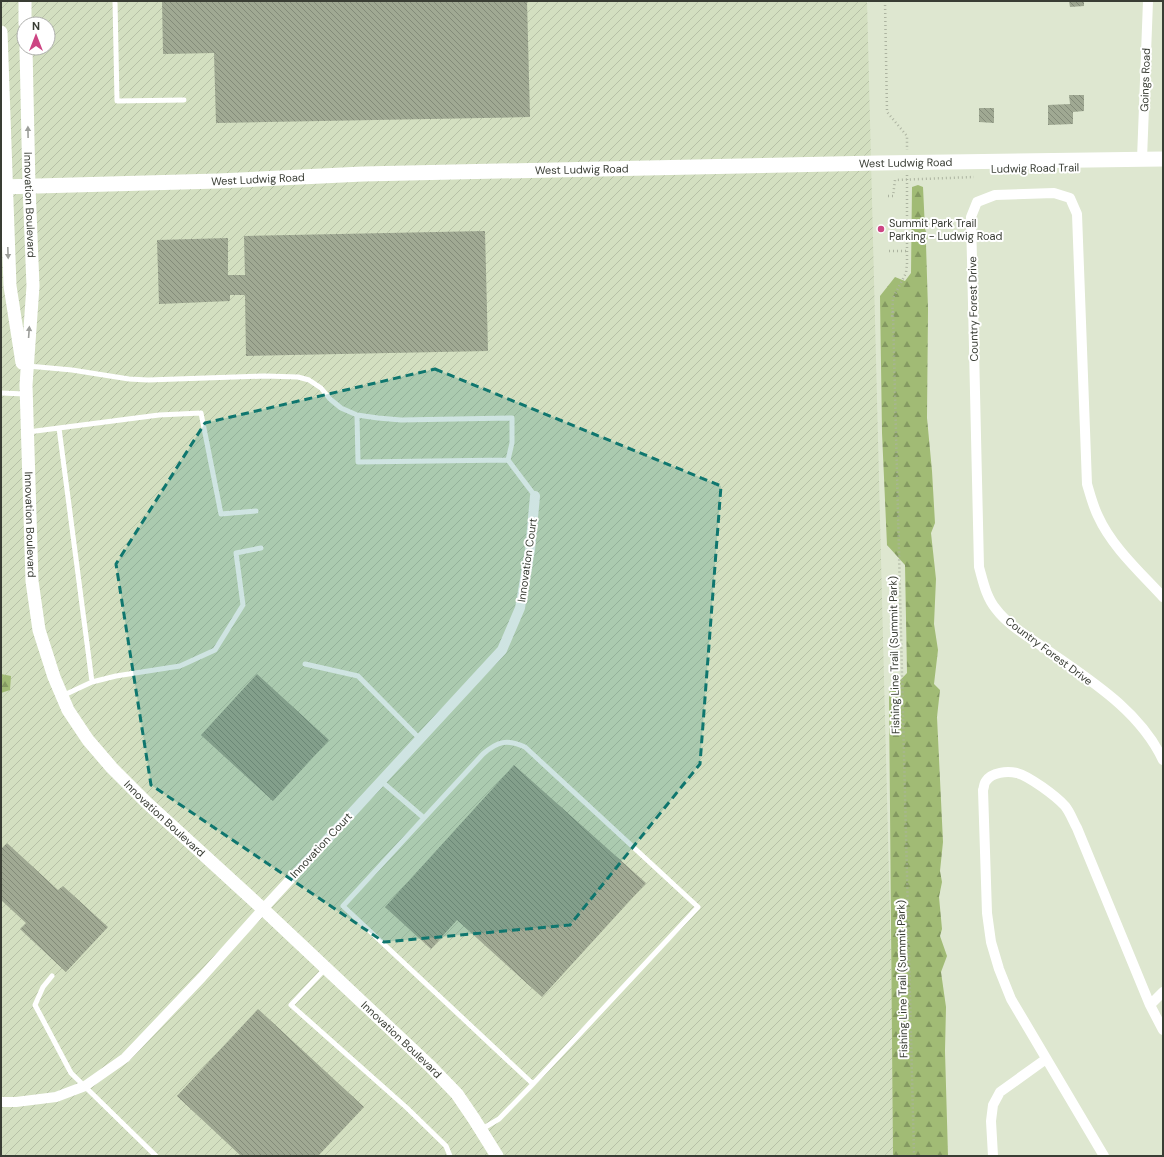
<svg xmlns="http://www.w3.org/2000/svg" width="1164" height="1157" viewBox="0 0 1164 1157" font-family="'DM Sans',sans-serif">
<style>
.industrial{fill:url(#industrial-furrows);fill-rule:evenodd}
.forest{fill:url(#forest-firs)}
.building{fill:url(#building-back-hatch)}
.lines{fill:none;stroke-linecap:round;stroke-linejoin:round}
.path{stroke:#acb3a0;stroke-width:2.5;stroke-dasharray:1 3;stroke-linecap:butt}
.service{stroke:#fff;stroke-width:5}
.minor{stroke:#fff;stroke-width:10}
.tertiary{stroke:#fff;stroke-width:13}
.secondary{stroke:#fff;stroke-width:15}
.oneway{fill:#9c9e9a}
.marked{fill:#0f766e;fill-opacity:0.2;stroke:#0f766e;stroke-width:3;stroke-dasharray:8 5;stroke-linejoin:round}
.poi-dot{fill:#cd4583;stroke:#fff;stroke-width:1.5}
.labels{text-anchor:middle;stroke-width:4;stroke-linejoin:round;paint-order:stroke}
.street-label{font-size:11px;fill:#393d34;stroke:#fff}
.poi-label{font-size:11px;fill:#393d34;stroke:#fff;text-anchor:start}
</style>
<defs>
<pattern id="industrial-furrows" width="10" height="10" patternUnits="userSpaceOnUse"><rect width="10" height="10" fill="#d3dfc0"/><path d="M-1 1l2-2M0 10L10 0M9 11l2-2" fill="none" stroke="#b6c0a6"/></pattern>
<pattern id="forest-firs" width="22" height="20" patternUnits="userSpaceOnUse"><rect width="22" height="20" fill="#a1bb75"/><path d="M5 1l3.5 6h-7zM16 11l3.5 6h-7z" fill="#849961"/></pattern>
<pattern id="building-back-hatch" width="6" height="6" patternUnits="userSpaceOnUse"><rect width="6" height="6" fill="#a0a993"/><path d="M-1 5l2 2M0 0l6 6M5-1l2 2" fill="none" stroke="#838b79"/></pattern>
</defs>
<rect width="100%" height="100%" fill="#dee7d0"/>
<path class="industrial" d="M1 1H867L896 1156H1ZM24 24H48V48H24Z"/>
<path class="forest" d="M918 185 923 187 925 229 928 236 926 244 928 309 927 418 932 471 935 523 931 533 936 579 934 624 938 650 934 684 940 690 937 717 943 842 940 871 942 882 939 897 942 929 940 936 947 956 941 972 946 1007 945 1051 948 1156H893L889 692 907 673 905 565 887 545 882 433 880 296 895 277 905 281 911 273 912 187Z
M1 674 11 676 10 690 1 693Z"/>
<path class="building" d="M162 1H527L530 117 216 123 214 53 163 54Z
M1069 1H1084V6L1070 7Z
M1069 95H1084V111L1073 112V124L1048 125V105L1070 104Z
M979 108H994V123L979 122Z
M485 231 488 351 246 356 245 295H230V301L159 304 157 240 228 238V275H245L244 236Z
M257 674 329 740 273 801 201 735Z
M514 765 646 883 542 997 457 920 431 949 385 907Z
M7 843 58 890 63 886 108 927 66 972 20 929 26 923 1 900V849Z
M258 1009 364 1107 318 1156H241L177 1096Z"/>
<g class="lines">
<path class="path" d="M885 1 887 112 907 136V150
M907 175V264L906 273 893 298 892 318 893 312 914 1156
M888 196H893L895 180 974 177
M889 240H900
M889 251H907"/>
<path class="service" d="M115 1 117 101 184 100
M28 366 72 370 129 379 148 380 265 376 298 377 309 380 321 388 330 399 341 408 357 415 378 418 401 420 512 418V443L508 460
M1 393 25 394
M357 415 358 462 508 460 535 496
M59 428 92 682 62 696
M28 432 159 415 201 413 221 514 256 511
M305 664 358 676 420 739
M92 682 116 676 180 666 215 650 243 605 236 553 261 548
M381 781 424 818
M325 969 291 1005 407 1108 446 1146 450 1156
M52 976 43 987 35 1005 71 1073 156 1156
M482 1129 499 1119 533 1084 698 907 525 747C507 739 498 741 483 754L343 906 533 1084"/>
<path class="minor" d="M1142 159 1148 1
M1163 597C1140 572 1112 547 1098 516 1093 506 1090 494 1087 484L1077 214 1070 198 1054 193 995 195 977 202 971 217 979 567C983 581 986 597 996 609 1008 625 1027 636 1043 647 1088 679 1139 709 1163 760
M1150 1005 1163 992
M1 1102H16L56 1097 85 1086 125 1058 202 977 263 909 502 650 520 608 530 550 535 496
M993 1156 991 1121 993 1105 1000 1092 1046 1059
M1104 1156 1011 999 999 969 991 942 987 913 983 790C984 788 984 783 986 781 992 772 1007 771 1017 773 1029 776 1056 796 1065 806 1070 812 1073 821 1077 828L1150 1005 1163 1030"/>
<g class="tertiary">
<path d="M25 1V24"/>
<path d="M1 32 10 286 22 363"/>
<path id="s1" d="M26 48 29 186 33 286 26 385 32 581 39 630 54 677 68 710 88 740 112 768 147 803 263 909 431 1067 457 1094 474 1119 497 1156"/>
</g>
<path class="secondary" id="s2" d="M1 187 218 181 363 174 878 163 1163 159"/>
</g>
<defs><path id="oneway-solid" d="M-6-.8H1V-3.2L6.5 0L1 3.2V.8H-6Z"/></defs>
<g class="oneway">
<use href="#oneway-solid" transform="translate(28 132) rotate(-91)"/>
<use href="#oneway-solid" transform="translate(8 253) rotate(88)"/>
<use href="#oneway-solid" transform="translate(29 332) rotate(-86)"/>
</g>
<path class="marked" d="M435 369 721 486 700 764 570 925 384 942 151 785 116 564 205 423Z"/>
<circle class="poi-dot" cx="881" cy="229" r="4"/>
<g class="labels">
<g class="street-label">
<text transform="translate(1145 80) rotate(-88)" y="4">Goings Road</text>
<text dy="4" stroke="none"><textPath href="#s2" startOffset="905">West Ludwig Road</textPath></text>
<text transform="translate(1035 168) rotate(-1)" y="4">Ludwig Road Trail</text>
<text dy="4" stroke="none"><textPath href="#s2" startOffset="581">West Ludwig Road</textPath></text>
<text dy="4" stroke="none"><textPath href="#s2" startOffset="257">West Ludwig Road</textPath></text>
<text dy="4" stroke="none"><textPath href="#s1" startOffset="157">Innovation Boulevard</textPath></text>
<text transform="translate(973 309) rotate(-91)" y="4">Country Forest Drive</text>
<text dy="4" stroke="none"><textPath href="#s1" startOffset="477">Innovation Boulevard</textPath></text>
<text transform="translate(527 560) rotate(-82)" y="4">Innovation Court</text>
<text transform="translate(1049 651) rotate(37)" y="4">Country Forest Drive</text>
<text transform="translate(894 655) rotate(-91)" y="4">Fishing Line Trail (Summit Park)</text>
<text dy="4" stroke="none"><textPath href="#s1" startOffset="814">Innovation Boulevard</textPath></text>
<text transform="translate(321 845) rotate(-47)" y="4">Innovation Court</text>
<text transform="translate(902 979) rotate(-91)" y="4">Fishing Line Trail (Summit Park)</text>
<text dy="4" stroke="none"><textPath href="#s1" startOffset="1138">Innovation Boulevard</textPath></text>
</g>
<g class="poi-label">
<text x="889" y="227">Summit Park Trail<tspan x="889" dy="13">Parking - Ludwig Road</tspan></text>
</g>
</g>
<rect width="1164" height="1157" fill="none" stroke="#393d34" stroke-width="4"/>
<g transform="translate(36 36)"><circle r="19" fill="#ffffff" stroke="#b0b1ae"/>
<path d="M0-3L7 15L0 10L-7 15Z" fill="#cd4583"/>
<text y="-6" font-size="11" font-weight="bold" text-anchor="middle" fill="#393d34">N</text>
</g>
</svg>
